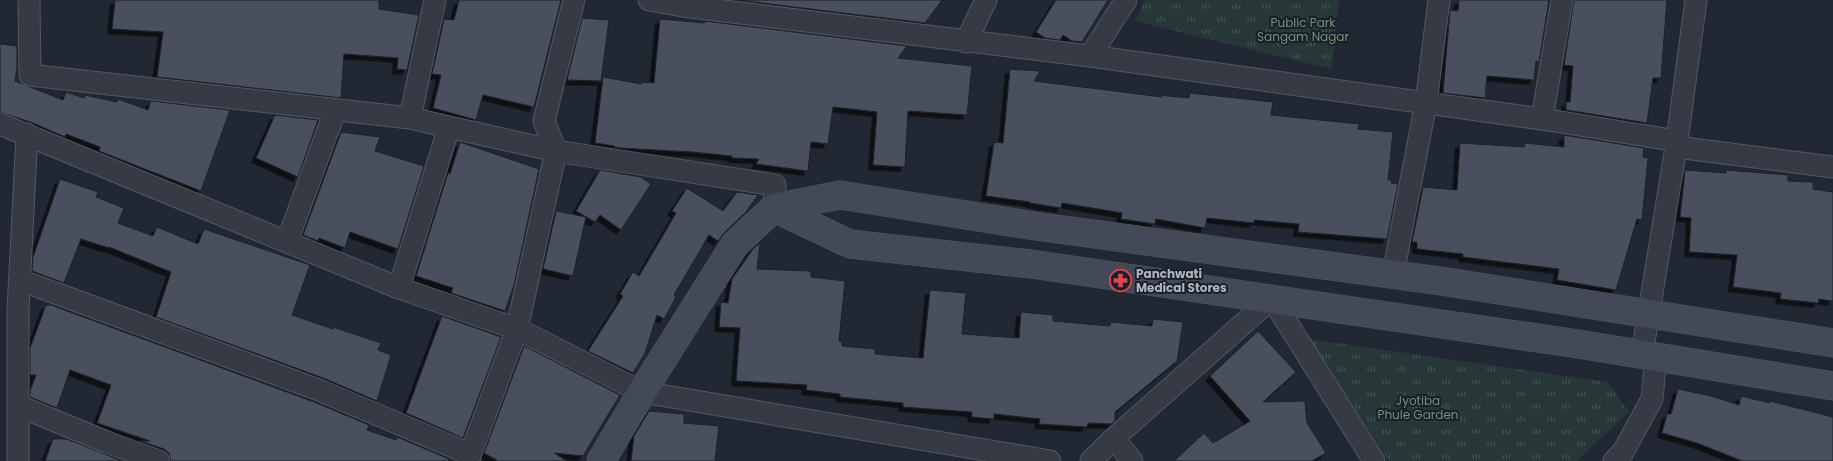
<svg xmlns="http://www.w3.org/2000/svg" width="1833" height="461" viewBox="0 0 1833 461" font-family="Poppins,sans-serif">
<style>
.park{fill:url(#park-tufts)}
.building{fill:#484f5c;stroke:#1c212a;filter:url(#shadow)}
.lines{fill:none;stroke-linecap:round;stroke-linejoin:round}
.street-casing{stroke:#525862;stroke-width:23}
.secondary-casing{stroke:#525862;stroke-width:29}
.street{stroke:#353a44;stroke-width:21}
.secondary{stroke:#434956;stroke-width:28}
.labels{text-anchor:middle;stroke-width:4;stroke-linejoin:round;paint-order:stroke}
.park-label{font-size:12px;fill:#71937b;stroke:#1a1f28}
.poi-label{font-size:12px;font-weight:bold;fill:#afb5c1;stroke:#1a1f28;text-anchor:start}
</style>
<defs>
<pattern id="park-tufts" width="24" height="20" patternUnits="userSpaceOnUse" patternTransform="scale(1.25)"><rect width="24" height="20" fill="#273738"/><path d="M3 7l-1-3M5 7V3M7 7l1-3M15 17l-1-3M17 17v-4M19 17l1-3" fill="none" stroke="#445253"/></pattern>
<filter id="shadow"><feDropShadow dx="-4.5" dy="4.5" stdDeviation="0" flood-color="#0009"/></filter>
</defs>
<rect width="100%" height="100%" fill="#222833"/>
<path class="park" d="M1145 0H1339L1332 69 1135 21Z
M1308 339 1607 382 1629 412 1576 461H1389Z"/>
<path class="building" d="M115 0H379V9L419 15 407 70 397 69 398 58 344 54 341 98 157 77 163 32 112 29Z
M459 0H561L534 107 483 95 476 120 433 108 441 75 432 74 444 19 454 20Z
M737 0H942L925 23Z
M1056 0H1108L1082 42 1072 41 1063 35 1060 40 1045 38 1036 32Z
M1459 0H1549L1539 62 1536 61 1534 80 1487 76 1485 98 1443 93 1450 10 1458 11Z
M1574 0H1667L1661 78H1653L1647 123 1566 110V102H1570L1573 66 1564 65Z
M582 18 609 20 601 81 567 80Z
M660 19 705 23V21L907 46 898 58 972 66 967 115 908 111 905 167 873 165 877 112 833 107 828 144 811 142 808 171 756 164 759 159 732 158V156L692 152 621 148 614 147 615 146 595 143 603 77 641 84 642 82 654 83Z
M0 44 17 46V68L15 81 63 100 66 92 84 98 85 95 117 102 118 99 148 110 151 101 230 110 201 191 99 151 100 147 66 134 65 137 33 123 0 112Z
M1010 69 1040 71 1034 81 1115 91 1162 97 1158 95 1189 98 1190 93 1273 102 1271 115 1359 124 1358 129 1393 132 1388 180H1392L1391 183 1398 184 1387 239 1298 232 1299 224 1254 220V223L1207 218 1205 228 1156 219 1155 224 1121 219 1122 213 1062 203 1061 208 1030 203V202L986 196 994 142 1003 143Z
M275 115 318 120 298 177 256 158Z
M341 132 380 137 375 151 424 166 398 249 350 232 345 248 319 238 318 241 303 235Z
M1564 135 1644 148 1643 157 1648 158 1642 220 1637 219 1616 290 1557 280 1559 269 1463 257V254L1417 249V242H1412L1423 187 1457 190 1460 143 1524 147 1525 143 1564 147Z
M460 142 539 169 514 285 505 311 451 293 453 288 416 276 448 173 450 174Z
M600 170 641 177 651 184 621 230 600 215 595 222 576 211Z
M1685 170 1726 173V170L1788 175V181L1813 182V189L1833 192V301L1819 299 1818 303 1780 299 1781 293 1733 287 1737 255 1689 252 1691 218 1680 217Z
M60 179 98 192 96 197 124 208 118 223 153 236 157 227 198 244 204 229 310 265 292 315 333 329V327L381 343 378 350 391 355 377 401 323 378 156 317 171 272 109 247V248L81 239 64 283 32 271 33 257Z
M687 188 723 211 737 192 758 195 746 212 724 233 718 241 709 235 674 295 676 297 664 319 657 315 645 353 633 373 588 351 623 296 620 294 633 272 639 276 648 261 676 213 672 211Z
M556 211 586 217 573 276 543 269Z
M760 243 757 269 811 271V277L845 281 839 341 842 342V346L875 349V354L923 358 930 290 966 293 962 334 1019 338 1021 312 1053 315V321L1110 326 1111 322 1152 326 1153 319 1183 322 1177 361 1115 412V421L1111 424 1088 423 1087 427 1039 424 1040 419 994 414V419L972 417V412L903 407V403L840 397V394L806 390 807 385 736 381 740 328 719 327 721 302 728 303 732 279 753 249Z
M46 305H51L314 402 369 425 367 430 396 440 397 437 449 459 448 461H171L169 453 164 449 140 441H150L97 423 111 385 70 370 57 408 30 397V391L36 375H30V348Z
M442 316 501 337 463 438 406 413Z
M1258 331 1296 372 1263 402 1305 401 1307 423 1326 453 1312 461H1174L1204 433 1213 443 1250 421 1210 376Z
M524 346 620 395 583 456 554 453 567 461H498L484 453Z
M1678 389 1711 396 1739 405 1741 396 1770 403V401L1833 417V461H1742L1697 443 1662 433 1667 414H1671Z
M649 411 684 414V423L719 426 715 461H631L634 436Z
M53 439H67L122 461H45Z"/>
<g class="lines">
<defs>
<path id="street" d="M29 0 30 75 410 118 435 0
M649 0 683 6 1090 56 1549 120 1677 141
M966 42 986 0
M1090 56 1126 0
M1542 119 1562 0
M0 124 399 288 517 329 642 392 1050 461
M449 127 556 151 775 185 774 208
M1676 147 1833 167
M287 242 335 111
M1393 274 1426 103 1439 0
M20 280 319 390 470 454
M399 288 449 127 410 118
M1642 354 1677 141 1696 0
M19 406 109 443 159 461
M1114 438 1132 461
M18 461V310L27 134
M468 461 517 329 556 151 544 121 574 0
M1091 461 1114 438 1271 299 1281 313 1374 461
M1614 461 1623 452 1652 399 1656 357"/>
<path id="secondary" d="M774 208 850 244 1031 264 1572 343 1833 386
M601 461 642 392 735 244 774 208 840 195 1035 226 1441 281 1833 343"/>
</defs>
<use href="#street" class="street-casing"/>
<use href="#secondary" class="secondary-casing"/>
<use href="#street" class="street"/>
<use href="#secondary" class="secondary"/>
</g>
<defs>
<symbol id="pharmacy-ring" viewBox="-11 -11 22 22"><circle r="9.5" fill="#1a1f28" stroke="#e0444e" stroke-width="1.5"/><path d="M-2-6h4v4h4v4h-4v4h-4v-4h-4v-4h4Z" fill="#e0444e"/></symbol>
</defs>
<g fill-rule="evenodd">
<use href="#pharmacy-ring" x="1108" y="268" width="25" height="25"/>
</g>
<g class="labels">
<g class="park-label">
<text x="1303" y="27">Public Park<tspan x="1303" dy="14">Sangam Nagar</tspan></text>
<text x="1418" y="405">Jyotiba<tspan x="1418" dy="14">Phule Garden</tspan></text>
</g>
<g class="poi-label">
<text x="1136" y="278">Panchwati<tspan x="1136" dy="14">Medical Stores</tspan></text>
</g>
</g>
</svg>
